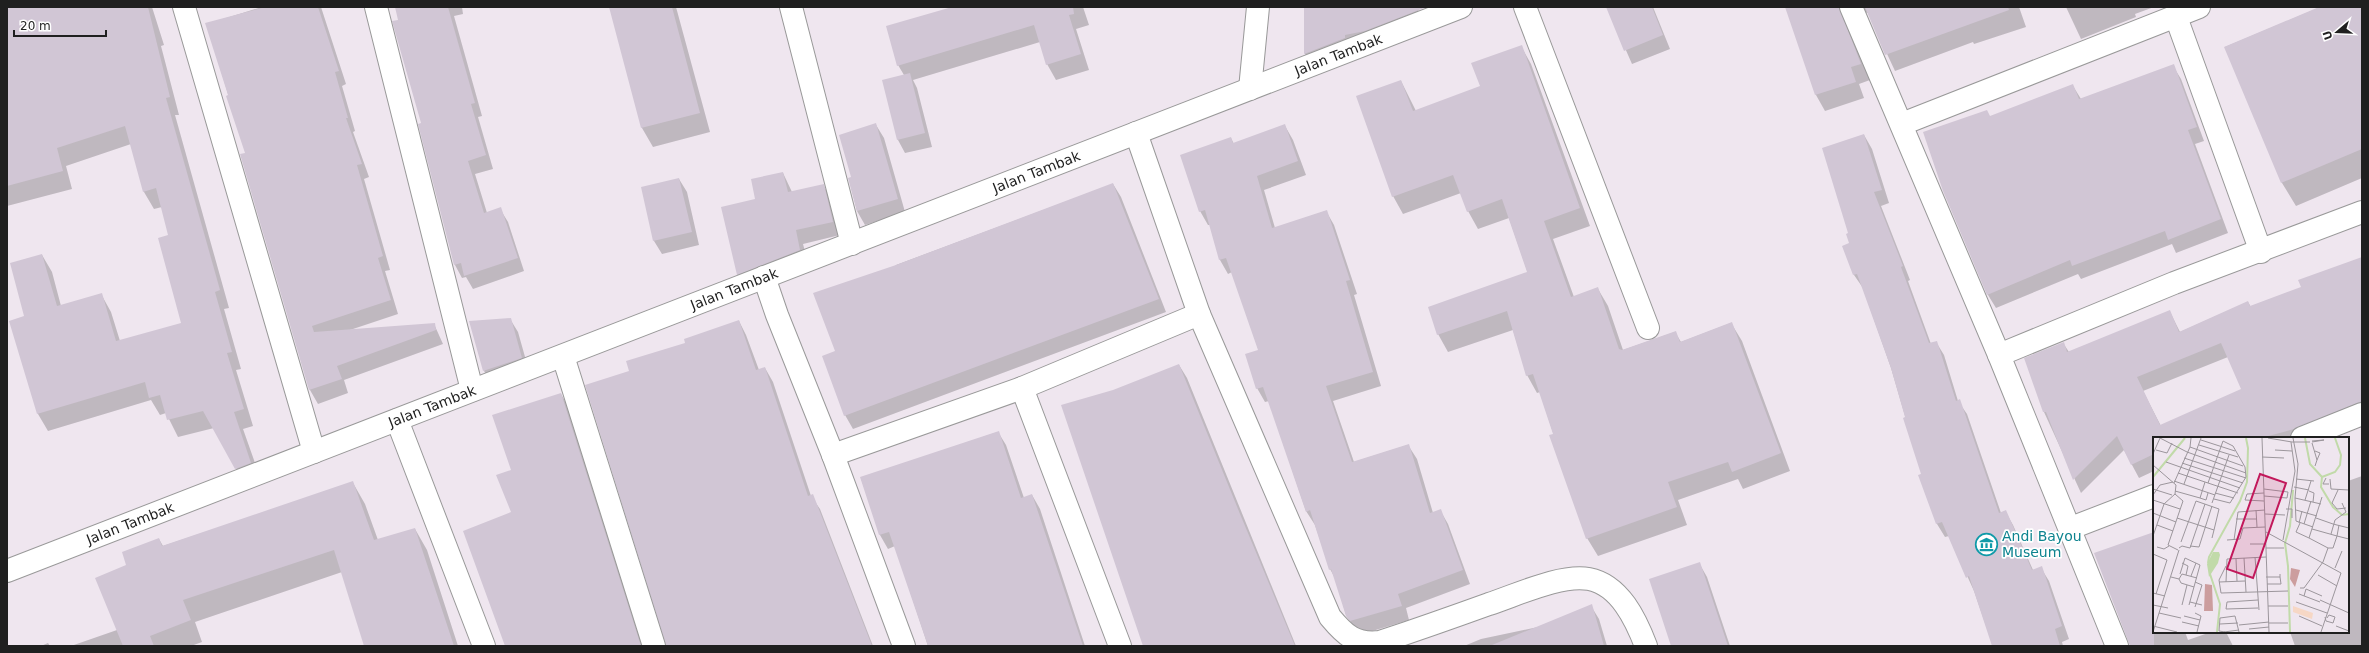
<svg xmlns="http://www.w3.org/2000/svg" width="2369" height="653" viewBox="0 0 2369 653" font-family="'DejaVu Sans',sans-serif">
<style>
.shadow{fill:#0003;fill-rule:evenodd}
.building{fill:#d1c6d5;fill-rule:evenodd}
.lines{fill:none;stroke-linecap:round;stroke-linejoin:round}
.street-casing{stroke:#999;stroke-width:24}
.street{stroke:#fff;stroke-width:22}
.labels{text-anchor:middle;stroke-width:3.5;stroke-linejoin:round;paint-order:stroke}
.street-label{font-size:14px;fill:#1f1f1f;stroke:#fff}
.culture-label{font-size:14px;fill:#0d838f;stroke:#fff;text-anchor:start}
.inset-river{fill:none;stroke:#c1daa9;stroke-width:2}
.inset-road{fill:none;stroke:#9c969c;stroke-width:1}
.view{fill:#c2185b;fill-opacity:0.15;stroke:#c2185b;stroke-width:2}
.inset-edge{fill:none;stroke:#1f1f1f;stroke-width:2}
</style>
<rect width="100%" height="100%" fill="#efe6ef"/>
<path class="shadow" d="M7 7H152L164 45 161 46 179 115H175L229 308 224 309 241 369 236 370 253 426 243 429 261 480 246 486 214 428 178 437 166 413 160 415 151 400 48 431 38 414 26 317 42 255 52 272 61 306 101 294 111 312 120 341 182 324 169 236 162 207 154 209 144 192 131 144 66 166 72 189 7 206Z
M262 7H321L346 84 342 86 355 131 353 132 369 177 364 179 390 270 385 271 398 314 350 330 434 324 443 344 344 380 348 393 318 404 310 390 241 155 246 154 207 24Z
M396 7H462L463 14 454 16 482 116 478 117 493 169 475 174 487 213 500 209 508 222 524 271 473 289 466 277 462 278 455 265 420 125 423 124Z
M611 7H676L710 132 653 147 642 128Z
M955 7H1083L1089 25 1076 29 1089 70 1056 80 1047 64 1040 42 913 80 917 88 932 147 905 153 898 140 904 75 898 65Z
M1305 7H1418L1421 29 1315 70 1305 54Z
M1607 7H1653L1670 49 1632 64Z
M1786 7H2019L2026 27 1974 44 1973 42 1895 71 1868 13 1856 11 1850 16 1848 28 1870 80 1859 84 1864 98 1825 111 1816 95Z
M2066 7H2154L2135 14 2136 17 2081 39Z
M2321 7H2362V178L2296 206 2282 183 2225 47Z
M1521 46 1531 64 1590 226 1553 239 1574 297 1598 289 1608 306 1623 350 1675 332 1681 342 1731 323 1742 341 1790 471 1743 489 1738 479 1678 500 1687 525 1598 556 1587 538 1540 392 1537 393 1527 375 1513 330 1448 352 1438 334 1528 273 1509 218 1478 229 1468 211 1461 193 1403 214 1393 196 1401 81 1416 111 1481 87Z
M2173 66 2181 79 2204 141 2195 144 2228 233 2176 253 2172 244 2081 279 2078 274 1996 308 1988 295 1990 117 2073 86 2081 99Z
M876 125 884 138 905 212 865 225 857 211 849 179 852 178Z
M1285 126 1293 140 1306 175 1264 190 1275 228 1326 211 1334 225 1357 294 1354 295 1381 386 1333 401 1354 462 1408 445 1417 459 1433 513 1440 510 1448 524 1470 584 1406 608 1409 620 1359 635 1346 615 1336 580 1330 569 1315 525 1306 511 1269 401 1265 402 1257 388 1259 351 1232 272 1228 274 1220 260 1210 225H1208L1200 211 1231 138 1234 144Z
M1864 135 1872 149 1889 203 1881 206 1910 280 1908 281 1931 344 1936 342 1944 355 1958 401 1967 414 2001 513 2005 511 2013 525 2033 570 2041 568 2049 581 2069 639 2062 642 2063 646H1993L1974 591 1949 536 1945 537 1937 524 1920 475 1922 474 1891 368 1863 288 1854 275 1850 234Z
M783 173 792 192 823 185 831 198 840 235 803 244 808 263 745 288 737 274 757 199Z
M679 179 687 192 699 245 662 254 654 241 642 188Z
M1113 184 1121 197 1166 312 853 429 845 415 836 352 896 265Z
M2362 258V417L2311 438H2154V471L2139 478 2124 450 2081 493 2044 412 2063 343 2069 352 2170 312 2180 332 2248 302 2251 307 2302 288ZM2228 357 2243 389 2161 426 2143 391Z
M510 319 518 332 529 371 492 384 484 371Z
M739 321 746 335 759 370 765 368 773 382 811 496 820 509 873 646H667L630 371Z
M1179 365 1187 378 1296 646H1146L1113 391Z
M561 394 569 408 644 646H506L513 513 512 471Z
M998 432 1006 445 1024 498 1032 495 1040 509 1085 646H928L895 546 888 549 880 535 861 478Z
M2362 476V646H2295L2290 632H2348V481Z
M353 483 365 504 378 540 415 529 427 550 458 646H362L365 645 342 572 195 622 202 642 191 646H71L117 630 128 565 159 539 163 546Z
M2154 533V632H2185L2188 640 2211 632H2226L2233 646H2130Z
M1699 563 1707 577 1730 646H1672Z
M1591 606 1599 619 1607 646H1464L1481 639 1538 627Z
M48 643 50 646H41Z"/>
<path class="building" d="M7 7H148L170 97 166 98 220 290 215 292 232 352 227 353 244 409 234 412 251 463 235 469 203 411 167 420 160 395 149 398 145 382 37 414 9 321 24 316 10 263 42 254 57 306 102 293 116 341 181 323 158 238 168 235 156 188 143 192 125 126 57 148 63 171 7 186Z
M265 7H318L339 71 335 72 348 118H346L362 164 357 165 383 256 378 258 391 300 312 326 314 332 435 323 436 330 337 366 342 379 309 390 240 154 245 153 226 96 228 95 205 23Z
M395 7H448L475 103 471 104 486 155 468 161 484 213 501 207 518 258 464 276 461 263 454 265 418 124 421 123 392 21 398 20Z
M609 7H672L700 113 641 128Z
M952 7H1073L1074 14 1069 15 1081 54 1046 65 1034 25 897 66 886 26Z
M1304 7H1424V8L1365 31 1345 35V38L1304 54Z
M1606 7H1652L1663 35 1624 51Z
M1785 7H1839L1861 64 1851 67 1856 82 1815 95Z
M1865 7H2008L2009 10 1885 55Z
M2319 7H2362V149L2281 183 2224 47Z
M1522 45 1580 208 1544 221 1571 297 1598 287 1619 349 1622 350 1676 331 1680 342 1732 322 1781 453 1732 472 1728 462 1668 482 1677 507 1586 539 1549 435 1553 434 1533 374 1526 376 1507 311 1437 335 1428 307 1527 272 1502 199 1467 212 1453 175 1392 197 1356 96 1401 80 1413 111 1480 86 1471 63Z
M2174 64 2197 127 2188 130 2221 219 2168 240 2165 231 2072 266 2070 260 1987 295 1943 191 1923 132 1987 110 1990 116 2073 84 2079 99Z
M910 73 925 133 897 140 882 80Z
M876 123 898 199 857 211 848 178 851 177 839 135Z
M1285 124 1298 161 1257 176 1272 228 1327 210 1350 280 1346 281 1373 372 1326 386 1352 462 1409 444 1430 513 1441 509 1463 570 1398 594 1402 606 1350 621 1346 616 1331 569 1329 570 1310 510 1306 512 1263 387 1256 389 1245 354 1258 350 1226 258 1219 260 1205 210 1199 212 1180 155 1231 137 1233 143Z
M1864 134 1882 190 1874 192 1903 266 1901 267 1929 343 1937 341 1956 401 1960 399 1999 513 2006 510 2032 570 2042 566 2062 626 2055 629 2060 646H1992L1969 576 1966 578 1942 522 1936 524 1918 475 1921 474 1903 418 1905 417 1891 368 1857 274 1853 275 1842 246 1849 243 1846 234 1848 233 1822 148Z
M783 172 788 192 824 184 833 222 796 230 800 250 737 275 721 207 755 199 751 179Z
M679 178 692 232 653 241 641 187Z
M1113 183 1159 299 844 416 822 356 835 351 813 293 896 265Z
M2362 257V401L2294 429 2261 438H2154V454L2131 465 2117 436 2073 480 2046 412H2043L2024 358 2064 342 2067 352 2170 310 2179 332 2248 301 2250 306 2301 287 2298 280ZM2221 343 2241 389 2160 425 2137 377Z
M511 318 522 358 483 371 469 321Z
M739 320 756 370 765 367 808 496 813 494 872 646H666L585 385 629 371 626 361 685 343 684 339Z
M1179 364 1240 514 1295 646H1143L1061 405 1113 390Z
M561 393 641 646H505L463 531 511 512 496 475 511 470 492 415Z
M999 431 1021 498 1032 494 1083 646H928L889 532 879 535 860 477Z
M353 481 374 540 415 528 454 646H364L334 550 183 600 191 620 150 636 154 646H123L95 578 126 565 122 552 159 538 162 546Z
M2154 532V646H2130L2094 553Z
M1700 562 1728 646H1671L1649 579Z
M1592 604 1604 646H1492V645Z"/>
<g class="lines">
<defs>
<g id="street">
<path d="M184 7 314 452"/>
<path d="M376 7 472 390"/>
<path d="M791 7 852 244"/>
<path d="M1525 7 1648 328"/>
<path d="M1851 7 1999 355 2117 646"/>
<path d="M2176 17 2261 252"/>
<path d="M1250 89 1258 7"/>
<path d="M1902 124 2199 7"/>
<path d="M1136 133 1199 314 1330 617C1345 635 1355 645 1380 642 1416 630 1453 617 1489 604 1517 595 1560 574 1589 579 1620 585 1636 620 1646 646"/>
<path d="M764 277 777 315 833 455 904 646"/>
<path d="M1999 355 2174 283 2362 212"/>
<path d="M563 356 654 646"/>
<path d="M1022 388 1120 646"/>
<path d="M397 420 484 646"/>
<path d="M2302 438 2362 414"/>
<path d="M833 455 1022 388 1199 314"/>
<path d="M2071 528 2154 496"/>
<path id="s1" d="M7 571 1461 7"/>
</g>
</defs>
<use href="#street" class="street-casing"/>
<use href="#street" class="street"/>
</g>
<defs>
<symbol id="museum-ring" viewBox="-11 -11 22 22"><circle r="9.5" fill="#fff" stroke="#0f9aa8" stroke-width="1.5"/><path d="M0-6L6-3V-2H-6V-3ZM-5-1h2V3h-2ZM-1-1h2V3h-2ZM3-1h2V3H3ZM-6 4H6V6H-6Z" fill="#0f9aa8"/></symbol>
</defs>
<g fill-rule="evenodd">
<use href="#museum-ring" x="1974" y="532" width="25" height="25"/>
</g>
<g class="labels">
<g class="street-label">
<text dy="5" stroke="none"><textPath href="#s1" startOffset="1428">Jalan Tambak</textPath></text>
<text dy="5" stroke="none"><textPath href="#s1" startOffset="1104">Jalan Tambak</textPath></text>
<text dy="5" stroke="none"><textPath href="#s1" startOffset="780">Jalan Tambak</textPath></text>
<text dy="5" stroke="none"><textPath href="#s1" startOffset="456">Jalan Tambak</textPath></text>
<text dy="5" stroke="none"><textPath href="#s1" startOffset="132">Jalan Tambak</textPath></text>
</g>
<g class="culture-label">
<text x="2002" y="541">Andi Bayou<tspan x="2002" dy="16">Museum</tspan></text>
</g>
</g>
<g transform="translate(2153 437)">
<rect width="196" height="196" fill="#efe6ef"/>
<path d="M138 131 147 133 142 150 137 142ZM52 147 59 148 60 174H51Z" fill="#cc9d9e"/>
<path d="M140 169 160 176 159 182 140 175Z" fill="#f6d7c5"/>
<path d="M60 115H66L67 118 65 126 56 140 54 127Z" fill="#c1daa9"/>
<path class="inset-river" d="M152 1 157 27 169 40M182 1 188 18 187 28 182 35 169 40 168 50 180 70 189 78 196 77M0 40 32 1M55 126 56 120 87 64 94 45 95 11 93 1M57 137 67 167 64 195M137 195 135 129 132 106 137 89 140 53"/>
<path class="inset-road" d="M7 1 34 15 93 36M109 1 116 195M115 1 139 5H157M140 1 145 27 142 61 168 67M48 3 82 14M159 5 171 3 159 4M159 6 164 23 162 29M46 8 85 20M37 10 90 29M3 13 14 16 19 6M122 13 139 14M162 14 167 16 164 23M0 17 7 1M109 20 131 21M31 21 93 41M13 25 87 51M29 26 90 46M0 28 23 48 22 57M25 36 85 56M173 41 170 47H176M143 42 161 44M177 42 178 52 196 53M21 44 62 58M52 45 47 61 53 63 55 56M21 46 37 10 38 1M55 46 70 4M31 47 48 1M141 50 156 53M0 52 19 58M111 52 135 55 134 61 111 59M185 53 179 66 184 72 193 71M22 54 47 61M156 54 161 56 160 65M62 56 81 61M111 56 94 57 92 63 111 64M22 57 30 64 15 108 25 113M0 58 7 48 20 45M169 60 156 101 175 111M142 61 143 84 160 90M61 62 77 66 93 40 92 30 80 9 70 4M0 63 27 72M152 63 158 44M59 66 76 18M133 72H139V81M103 73 104 90M143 73 164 79M0 76 23 85M112 77 132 78M24 81 61 93 59 101M163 81 180 87M83 82H104M146 86 149 74M147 86 143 95 156 101M151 87 158 64M180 87 196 91M4 88 20 94M159 92 184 99 186 88M113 95 188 136 168 195M178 97 182 83 193 75 189 66M0 99 11 67 22 57M74 103 87 102 90 91 112 90M81 103 85 75 112 73M130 103 142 34 138 5M28 105 43 64 66 72 61 93M97 107H113M37 109 46 110 59 69M4 110 11 112 16 109M26 111 29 109 37 111 52 67M113 111H131M0 117 14 123 3 157M102 120 106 173M91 121 93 155M83 122 84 144M29 126 35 129 33 138M73 129 66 143 68 156 135 154M182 131 189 114M27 137 32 121 47 128 36 168M165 138 184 149M38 139 43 126M18 140 26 142 29 137 44 141M113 140H127V137M26 142 28 146 41 150M66 145 92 144M73 145 74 122 113 120M114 147H128L127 140M147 151H151L170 125 175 111H180L184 99 196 102M0 156 12 159M146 157 167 165M151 159 153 152 169 159M105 163 74 165 73 172 105 171M167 163 196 176M37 165 49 168M143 165 174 176M0 168 15 171M29 168 34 148M115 169H135M42 170 49 148 42 145M6 176 28 181M42 176 48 179 44 195M31 179 47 183M146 179 169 189M172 180 173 184 180 186 182 180 176 178 174 181M29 185 46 189M116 186H135M67 187 85 186M86 188 116 185M0 189 24 195M183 189 196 194M96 192 116 190M0 195 26 113M71 195 86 193M72 195 66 194 67 181 82 179 86 195"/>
<path class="view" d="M107 37 133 46 100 141 74 132Z"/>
<rect width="196" height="196" class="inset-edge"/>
</g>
<rect width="2369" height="653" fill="none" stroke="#1f1f1f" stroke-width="16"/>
<g transform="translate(2337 32) rotate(251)" stroke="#ffffff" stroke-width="3" paint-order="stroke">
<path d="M0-3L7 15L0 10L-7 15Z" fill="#1f1f1f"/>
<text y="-6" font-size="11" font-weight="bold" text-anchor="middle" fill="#1f1f1f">U</text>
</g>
<path d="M14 30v6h92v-6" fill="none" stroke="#1f1f1f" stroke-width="2"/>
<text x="20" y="30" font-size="12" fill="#1f1f1f" stroke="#ffffff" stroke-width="3" paint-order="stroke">20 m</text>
</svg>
